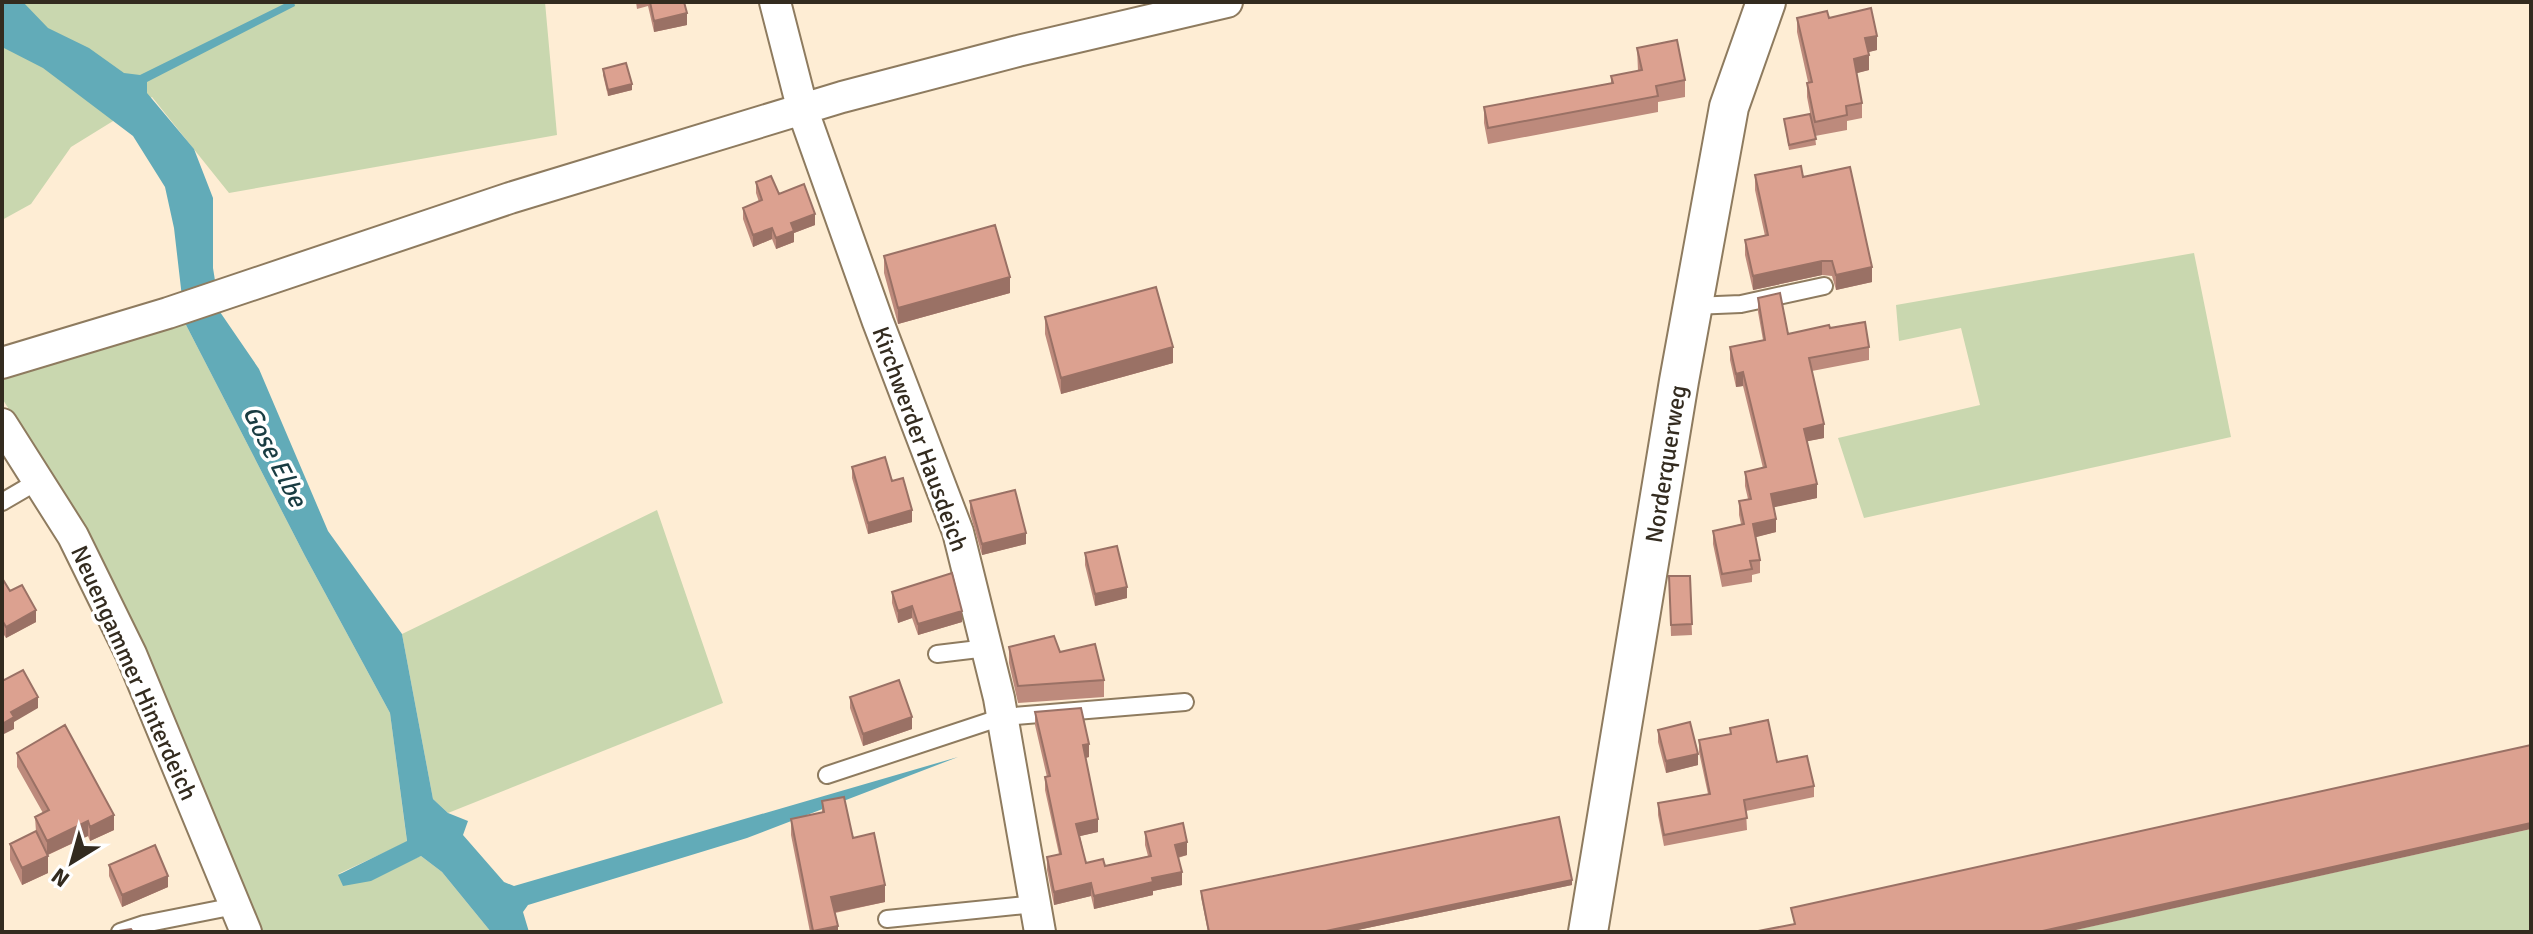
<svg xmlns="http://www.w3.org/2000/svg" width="2533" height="934" viewBox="0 0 2533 934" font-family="Signika,sans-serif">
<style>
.green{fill:#c9d7af}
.water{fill:#62abb8}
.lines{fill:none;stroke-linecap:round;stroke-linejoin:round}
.service-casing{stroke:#8e7b5f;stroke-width:20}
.minor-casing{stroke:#8e7b5f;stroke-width:34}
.tertiary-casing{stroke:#8e7b5f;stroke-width:42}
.service{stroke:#fff;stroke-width:16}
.minor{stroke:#fff;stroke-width:30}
.tertiary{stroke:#fff;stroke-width:38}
.wall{fill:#bd8a7c}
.shaded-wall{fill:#9a7165}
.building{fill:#dca190;stroke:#9a7165;stroke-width:2}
.labels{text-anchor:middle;stroke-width:7;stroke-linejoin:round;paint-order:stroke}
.street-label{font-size:24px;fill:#332b1f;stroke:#fff}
.water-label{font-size:26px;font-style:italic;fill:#193c42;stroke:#fff}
</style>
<rect width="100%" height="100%" fill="#feedd4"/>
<path class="green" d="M2 2H545L557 135 229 193 152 97 71 147 31 204 2 220Z
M2194 253 2231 437 1864 518 1838 438 1980 405 1961 328 1899 341 1896 305Z
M185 323 305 556 390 713 407 842 338 874 404 863 421 856 442 872 491 932H257L118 591 2 398V378Z
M657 510 723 703 448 813 433 799 402 634Z
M2531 829V932H2066Z"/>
<path class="water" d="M2 2H23L48 28 89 48 124 73 140 75 288 2H294L295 6 147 82V93L194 149 213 198V268L220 312 259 369 328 531 402 634 433 799 448 813 468 821 463 835 504 882 514 886 958 757 747 838 528 905 523 912 529 932H491L442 872 421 856 371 881 343 886 338 875 407 841 390 713 305 556 185 323 174 228 165 187 133 136 43 68 2 47Z"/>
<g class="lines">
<defs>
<path id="service" d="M1693 306 1741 304 1824 286
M2 502 38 481
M937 654 987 648
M827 775 1002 717 1185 702
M887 919 1035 904
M120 932 144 924 235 906"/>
<path id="minor" d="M775 2 803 111 878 322 958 532 999 698 1040 932
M2 363 168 313 510 198 842 97 1018 51 1227 2
M2 424 73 536 131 654 246 932"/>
<path id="tertiary" d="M1588 932 1679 381 1729 107 1766 2"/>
</defs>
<use href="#service" class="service-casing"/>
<use href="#minor" class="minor-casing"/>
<use href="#tertiary" class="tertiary-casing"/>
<use href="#service" class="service"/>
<use href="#minor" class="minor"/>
<use href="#tertiary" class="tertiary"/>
</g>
<path class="wall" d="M636 2H684L687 25 654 32 648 6 637 9Z
M1797 18H1829L1877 50 1868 52 1869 70 1856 73 1862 103V118L1847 121V130L1815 136 1816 145 1789 150 1784 119 1814 133 1807 97V83L1808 82 1797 32Z
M1637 48 1685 80V97L1658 102V112L1488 144 1484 123V107L1611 83V76L1638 71Z
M603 69 632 90 608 96 603 75Z
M1755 175 1803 177 1872 282 1836 290 1832 276 1822 275 1753 290 1745 255V240L1765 236 1755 190Z
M756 182 779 194 815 225 794 233V242L776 249 772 239 753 247 743 219V208L759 202 756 193Z
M884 256 1010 293 898 324 884 273Z
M1758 298 1788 334 1830 328 1869 347V360L1812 371 1824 438 1807 441 1817 498 1773 507 1776 532 1755 537 1760 560V573L1752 575V582L1722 587 1713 544V531L1741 524 1739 515V501L1748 499 1745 486V472L1763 468 1743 386 1736 387 1730 360V347L1763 340 1758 312Z
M1045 317 1173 363 1061 394 1045 334Z
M852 467 892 481 912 522 868 534 852 478Z
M970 501 1026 544 982 555 970 513Z
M1085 553 1127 598 1095 606 1085 565Z
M1669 576H1690L1692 635 1671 636Z
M2 578 10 591 36 622 6 638 2 632Z
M892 592 962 622 918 635 912 618 898 623 892 603Z
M1009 647 1060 652 1104 680V697L1018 703 1009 663Z
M850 697 912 729 863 746 850 708Z
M1035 712 1089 757 1086 758 1098 832 1080 836 1086 863 1105 866 1148 856 1145 845V832L1187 855 1178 858 1182 885 1153 891V895L1094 909 1091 896 1054 905 1047 870V857L1059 854 1045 790V777H1047L1035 725Z
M1730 728 1777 762 1814 786V797L1746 811 1747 830 1664 846 1658 815V803L1708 794 1699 752V740L1730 734Z
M1658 730 1698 765 1666 773 1658 742Z
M17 753 114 830 90 841 88 836 48 855V873L22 885 10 860V844L36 832 35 817 43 813 17 767Z
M822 801 885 902 835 913 838 932H810L791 835V819L822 812Z
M109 865 168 887 122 907 109 876Z
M1572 885 1348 932H1208L1201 897V891Z"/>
<path class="shaded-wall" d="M687 13V25L654 32V21Z
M1877 36V50L1865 53V38Z
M1869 55V70L1854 74V59Z
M632 84V90L608 96V90Z
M815 214V225L794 233V242L776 249V238L791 223Z
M772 228V239L753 247V235Z
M1822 261V275L1753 290V276Z
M1872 267V282L1836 290V275Z
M1010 277V293L898 324V308Z
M1173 347V363L1061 394V378Z
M1743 372V386L1736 387V374Z
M1824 424V438L1804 442V429Z
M1817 484V498L1771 508V494Z
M912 510V522L868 534V523Z
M1776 519V532L1753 538V524Z
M1026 533V544L982 555V544Z
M1127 587V598L1095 606V594Z
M912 606V618L898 623V611Z
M36 610V622L6 638V627Z
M962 611V622L918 635V624Z
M38 697V708L14 722V729L2 735V724L11 712Z
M912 717V729L863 746V734Z
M1089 744V757L1083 758V745Z
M1698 754V765L1666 773V761Z
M114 815V830L90 841V827Z
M1098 819V832L1076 837V824Z
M88 821V836L47 855V841Z
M2531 823V829L2067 932H2038Z
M1187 842V855L1175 858V845Z
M48 856V873L22 885V868Z
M1182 872V885L1153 891V895L1094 909V896L1152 878Z
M168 876V887L122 907V895Z
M1572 880V885L1348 932H1321Z
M1091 883V896L1054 905V892Z
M885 885V902L831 913V897Z
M838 926V932H813V931Z"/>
<path class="building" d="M650 2H684L687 13 654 21Z
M1871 8 1877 36 1865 38 1869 55 1854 59 1862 103 1846 106 1847 115 1815 122 1807 83 1812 82 1797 18 1827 11 1829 18Z
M1677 40 1685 80 1656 86 1658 96 1488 128 1484 107 1613 83 1611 76 1642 70 1637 48Z
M626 63 632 84 608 90 603 69Z
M1810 114 1816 139 1789 145 1784 119Z
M1801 166 1803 177 1850 167 1872 267 1836 275 1832 261H1822L1753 276 1745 240 1768 235 1755 175Z
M771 176 779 194 804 184 815 214 791 223 794 231 776 238 772 228 753 235 743 208 762 200 756 182Z
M995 225 1010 277 898 308 884 256Z
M1156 287 1173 347 1061 378 1045 317Z
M1780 293 1788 334 1829 325 1830 328 1865 322 1869 347 1809 358 1824 424 1804 429 1817 484 1771 494 1776 519 1753 524 1760 560 1750 561 1752 569 1722 574 1713 531 1744 524 1739 501 1751 499 1745 472 1766 467 1743 372 1736 374 1730 347 1765 340 1758 298Z
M885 457 892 481 903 478 912 510 868 523 852 467Z
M1015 490 1026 533 982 544 970 501Z
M1117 546 1127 587 1095 594 1085 553Z
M952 573 962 611 918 624 912 606 898 611 892 592Z
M1669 576H1690L1692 624 1671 625Z
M2 578 10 591 22 585 36 610 6 627 2 620Z
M1054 636 1060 652 1095 644 1104 680 1018 686 1009 647Z
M23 670 38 697 11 712 14 717 2 724V681Z
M899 680 912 717 863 734 850 697Z
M1081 708 1089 744 1083 745 1098 819 1076 824 1086 863 1103 859 1105 866 1151 856 1145 832 1183 823 1187 842 1175 845 1182 872 1152 878 1153 882 1094 896 1091 883 1054 892 1047 857 1061 854 1045 777 1050 776 1035 712Z
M1768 720 1777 762 1807 756 1814 786 1744 800 1747 818 1664 835 1658 803 1710 794 1699 740 1731 734 1730 728Z
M1690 722 1698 754 1666 761 1658 730Z
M65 725 114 815 90 827 88 821 47 841 35 817 49 810 17 753Z
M2531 745V823L2038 932H1753L1795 924 1791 908Z
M844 797 853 838 874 833 885 885 831 897 838 926 813 931 791 819 824 812 822 801Z
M1559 817 1572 880 1321 932H1209L1201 891Z
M36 831 48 856 22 868 10 844Z
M155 845 168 876 122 895 109 865Z
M131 929 133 932H118L119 931Z"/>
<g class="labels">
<g class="street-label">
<text transform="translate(920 439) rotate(70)" y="8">Kirchwerder Hausdeich</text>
<text transform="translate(1666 464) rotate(-81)" y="8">Norderquerweg</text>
<text transform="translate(134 673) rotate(66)" y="8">Neuengammer Hinterdeich</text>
</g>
<g class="water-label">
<text transform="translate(275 456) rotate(63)" y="9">Gose Elbe</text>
</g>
</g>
<rect width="2533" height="934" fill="none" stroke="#332b1f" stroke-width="8"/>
<g transform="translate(72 862) rotate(217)" stroke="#ffffff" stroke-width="6" paint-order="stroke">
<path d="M0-6L14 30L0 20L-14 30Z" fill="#332b1f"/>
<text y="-12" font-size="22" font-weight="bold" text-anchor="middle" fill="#332b1f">N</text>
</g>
</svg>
